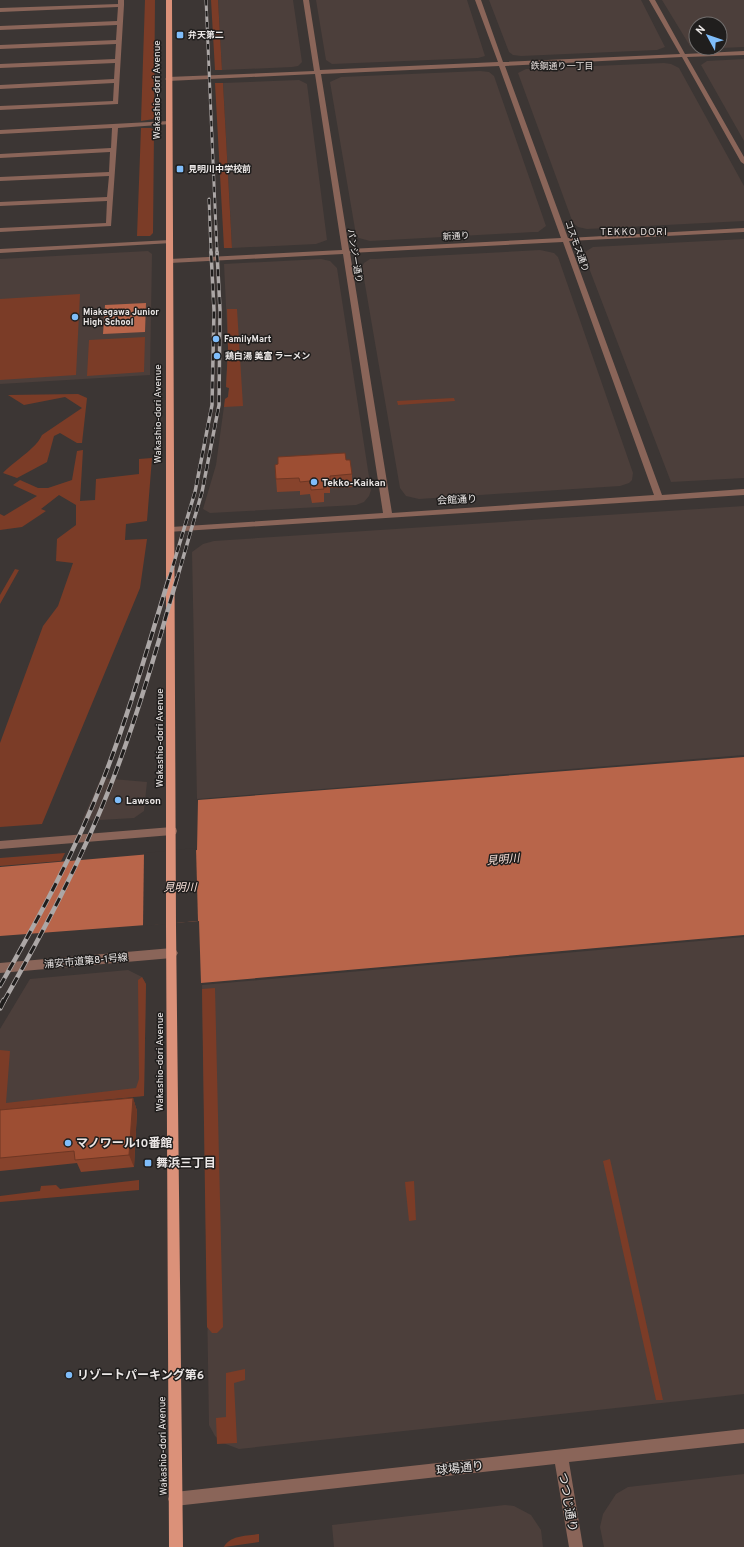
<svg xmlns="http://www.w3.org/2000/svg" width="744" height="1547" viewBox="0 0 744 1547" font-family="Overpass,'Noto Sans JP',sans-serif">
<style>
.built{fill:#4c3f3b}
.green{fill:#7b3c27}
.water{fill:#b8654a}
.pier{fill:#3c3634}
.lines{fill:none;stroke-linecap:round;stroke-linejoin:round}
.minor{fill:#8a6559;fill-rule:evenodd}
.major{fill:#db9179;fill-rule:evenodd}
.rail-far3-casing{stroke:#aca7a6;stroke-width:3}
.rail-far2-casing{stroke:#aca7a6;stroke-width:3.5}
.rail-far1-casing{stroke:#aca7a6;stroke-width:4.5}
.rail-casing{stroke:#aca7a6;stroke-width:5.5}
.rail-far3{stroke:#201e1d;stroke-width:2;stroke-dasharray:5.5;stroke-linecap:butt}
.rail-far2{stroke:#201e1d;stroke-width:2.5;stroke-dasharray:7;stroke-linecap:butt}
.rail-far1{stroke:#201e1d;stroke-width:3;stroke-dasharray:9;stroke-linecap:butt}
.rail{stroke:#201e1d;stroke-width:4;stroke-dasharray:12;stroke-linecap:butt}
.wall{fill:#87432c}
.shaded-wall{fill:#6e3724}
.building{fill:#9d4e33;stroke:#6e3724}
.poi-dot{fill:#7fbdfa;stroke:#201e1d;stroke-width:1.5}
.labels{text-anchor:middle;stroke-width:3;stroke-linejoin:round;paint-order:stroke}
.far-poi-label{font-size:9px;font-weight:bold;fill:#ebe7e6;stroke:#201e1d;text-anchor:start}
.far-neighbourhood-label{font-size:9px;fill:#e5dddb;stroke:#201e1d}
.far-street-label{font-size:9px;fill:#ebe7e6;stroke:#201e1d}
.street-label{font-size:10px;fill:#ebe7e6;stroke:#201e1d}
.far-quarter-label{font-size:10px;letter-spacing:1px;fill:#e5dddb;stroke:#201e1d}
.poi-label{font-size:10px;font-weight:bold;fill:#ebe7e6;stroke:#201e1d;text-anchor:start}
.water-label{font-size:11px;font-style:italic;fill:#f7dfd7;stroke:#201e1d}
.near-poi-label{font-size:12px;font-weight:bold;fill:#ebe7e6;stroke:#201e1d;text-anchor:start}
.near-street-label{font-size:12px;fill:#ebe7e6;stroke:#201e1d}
</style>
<rect width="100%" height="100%" fill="#3c3634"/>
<path class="built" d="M218 0H293L302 62 298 66 292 67 222 70Z
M316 0H467L485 56 478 58 332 64 326 60Z
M489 0H641L665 47 657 50 521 56 513 55 509 52Z
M662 0H744V47L720 48V24H696V48L690 46Z
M744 59V141L701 65 707 61Z
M664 63 671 64 679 68 744 186V221L587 229 578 227 573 223 518 73 526 69Z
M480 71 489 72 494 76 546 226 538 232H533L370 241 359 238 356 235 330 82 341 77Z
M299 80 307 84 327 240 316 244 232 248 223 83Z
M744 239V478L671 482 584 255 585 252 593 247Z
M540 250 554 253 558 257 633 473 632 480 629 483 620 486 419 499 406 496 400 488 362 267 364 263 370 259H375Z
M148 251 152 254 150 375 0 384V259Z
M321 259 330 261 337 268 371 490 369 496 364 502 356 505 210 513 203 509 216 465 225 399 228 397 229 388 226 387 228 348 224 264Z
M744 506V755L197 799 192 552 203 544 214 541Z
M101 778 147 782 144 811 134 818 82 821Z
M744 937V1394L239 1449 223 1443 215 1436 209 1425 202 985Z
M128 970 142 977 146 984 144 1096 0 1109V1029L30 979Z
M744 1474V1547H604L600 1527 603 1514 616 1494 628 1487Z
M505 1505 514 1506 531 1515 541 1530 543 1547H334L332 1525Z"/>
<path class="green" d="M145 0H155L154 119 141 121Z
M211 0H218L222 70H215Z
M215 83H223L232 248H224Z
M141 128H151L154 130 153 233 150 236H137Z
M80 294 76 375 0 380V299Z
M227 309H237L243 406 224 407 225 399 228 397 229 388 226 387 228 348Z
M145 337 144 372 87 376 89 340Z
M78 394 87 398 82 443H77L60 433 54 436 47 462 17 478 3 473C14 461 36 449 42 435L82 408 65 397 24 405 8 395Z
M454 398 455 401 398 405 397 401Z
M83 450 80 501 95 500 96 479 139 474V459L152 458 147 521 126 524 125 540 147 539 140 588 42 824 0 827V743L43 626 58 606 73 563 56 561 57 539 76 525V505L59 495 41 509 46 511 22 527 0 530V514L4 516 37 496 13 485 20 480 38 488H48L72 480 77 451Z
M15 569 19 570 0 604V595Z
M65 853 61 861 0 866V858Z
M142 977 146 984 144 1096 0 1110V1050L10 1051 6 1103 136 1088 139 1079 138 980Z
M215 988 223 1327 217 1333H212L207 1327 202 989Z
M610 1159 660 1386 663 1400H656L603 1161Z
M139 1180V1190L0 1202V1196L40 1191 41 1186 56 1185 60 1189Z
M414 1181 416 1220 409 1221 405 1182Z
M245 1369V1380L234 1383 237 1443 217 1444 216 1418 226 1417V1373Z
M259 1534V1542L224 1547C230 1535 247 1536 259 1534Z"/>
<path class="water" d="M146 303 145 332 103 334 105 305Z
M744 757V935L201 983 199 921 0 936V867L197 850 198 800Z"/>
<path class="pier" d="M196 848 198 921 143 926 144 853Z"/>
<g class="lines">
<path class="minor" d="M118 0H124V5L118 104 0 110V106L113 101 114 83 0 89V85L114 79 115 63 0 68V64L115 59 116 44 0 49V45L116 40 117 25 0 30V26L117 21 118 7 0 12V8L118 4Z
M303 0H309L320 70 498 62 475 0H481L503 62 680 54 649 0H655L685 54 744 51V55L687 57 744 157V164L741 162 682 57 505 66 568 238 744 228V232L569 241 662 495 744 489V495L168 532 167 530 168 528 171 527 383 513 343 254 170 263 167 261 170 259 342 250 315 74 168 81 165 79 168 77 314 71ZM499 66 561 238 349 249 321 74ZM563 242 654 495 392 513 350 253Z
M169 121 172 123 171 124 118 128 111 226 0 232V228L106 223 107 201 0 206V202L107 197 109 176 0 181V177L109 172 110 152 0 158V154L111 148 112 128 0 134V130Z
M170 240 173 242 172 243 0 253V249Z
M172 827 176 828 177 831 176 834 172 835 0 849V841Z
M172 948 176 950 178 953 176 956 172 958 0 973V963Z
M744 1429V1443L569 1462 583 1547H569L555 1464 175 1506 170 1504 168 1499 170 1494 175 1492Z"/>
<path class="major" d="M166 0H172L176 926 183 1547H169L166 926Z"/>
<defs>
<path id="rail-far3" d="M206 0 217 253
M209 199 211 253"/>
<path id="rail-far2" d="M169 579 195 492 212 405 214 310 211 252
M177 579 202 492 219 405 220 310 217 252"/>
<path id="rail-far1" d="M0 986C38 919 75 852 103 780 129 714 148 646 169 578
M4 1001C43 932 81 861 110 787 137 718 157 648 177 578"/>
<path id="rail" d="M0 1008 4 1000"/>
</defs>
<use href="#rail-far3" class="rail-far3-casing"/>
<use href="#rail-far2" class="rail-far2-casing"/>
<use href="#rail-far1" class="rail-far1-casing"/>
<use href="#rail" class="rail-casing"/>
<use href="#rail-far3" class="rail-far3"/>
<use href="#rail-far2" class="rail-far2"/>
<use href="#rail-far1" class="rail-far1"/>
<use href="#rail" class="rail"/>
</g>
<path class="wall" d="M346 460 352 474V487L330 488V493H324V502L312 503 310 494 300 495V491L277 492 275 465Z
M133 1098 137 1111 134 1167 81 1172 77 1163 0 1171V1110Z"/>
<path class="shaded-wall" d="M133 1098 137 1111 134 1167 129 1155Z"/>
<path class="building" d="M345 453 346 460H350L352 474 330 476V480L323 481 324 489 311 490 310 481 300 482 299 478 276 479 275 465 278 464V457Z
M133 1098 129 1155 75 1160 74 1151 0 1158V1110Z"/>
<g class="poi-dot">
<rect x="176" y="31" width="8" height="8" rx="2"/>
<rect x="176" y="165" width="8" height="8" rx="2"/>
<circle cx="75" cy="317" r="4"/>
<circle cx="216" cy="339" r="4"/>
<circle cx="217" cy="356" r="4"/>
<circle cx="314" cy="482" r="4"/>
<circle cx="118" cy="800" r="4"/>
<circle cx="68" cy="1143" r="4"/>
<rect x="144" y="1159" width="8" height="8" rx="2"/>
<circle cx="69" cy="1375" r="4"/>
</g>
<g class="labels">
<g class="far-poi-label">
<text x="188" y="38">弁天第二</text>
<text x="188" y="172">見明川中学校前</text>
<text x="83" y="315">Miakegawa Junior<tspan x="83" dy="10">High School</tspan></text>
<text x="224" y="342">FamilyMart</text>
<text x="225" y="359">鶏白湯 美富 ラーメン</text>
</g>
<g class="far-neighbourhood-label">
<text x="562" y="69">鉄鋼通り一丁目</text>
</g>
<g class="far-street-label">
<text transform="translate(456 236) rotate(-3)" y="3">新通り</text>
<text transform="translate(577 246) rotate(70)" y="3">コスモス通り</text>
<text transform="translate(355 256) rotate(81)" y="3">パンジー通り</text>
</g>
<g class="street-label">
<text transform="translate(156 90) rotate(-90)" y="4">Wakashio-dori Avenue</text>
<text transform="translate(157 414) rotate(-90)" y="4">Wakashio-dori Avenue</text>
<text transform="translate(457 499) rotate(-3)" y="4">会館通り</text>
<text transform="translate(159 738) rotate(-90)" y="4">Wakashio-dori Avenue</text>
<text transform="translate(86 960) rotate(-5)" y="4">浦安市道第8-1号線</text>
<text transform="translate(159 1062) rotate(-90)" y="4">Wakashio-dori Avenue</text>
<text transform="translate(162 1446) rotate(-91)" y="4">Wakashio-dori Avenue</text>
</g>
<g class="far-quarter-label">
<text x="634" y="235">TEKKO DORI</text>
</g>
<g class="poi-label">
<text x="322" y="486">Tekko-Kaikan</text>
<text x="126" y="804">Lawson</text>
</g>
<g class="water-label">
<text transform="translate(503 859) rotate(-5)" y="4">見明川</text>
<text x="180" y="891">見明川</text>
</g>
<g class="near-poi-label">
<text x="76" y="1147">マノワール10番館</text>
<text x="156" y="1167">舞浜三丁目</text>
<text x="77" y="1379">リゾートパーキング第6</text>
</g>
<g class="near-street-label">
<text transform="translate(460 1468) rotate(-6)" y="4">球場通り</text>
<text transform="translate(568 1502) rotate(80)" y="4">つつじ通り</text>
</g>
</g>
<g transform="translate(708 36) rotate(310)"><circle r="19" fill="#201e1d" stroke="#716e6d"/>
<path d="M0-3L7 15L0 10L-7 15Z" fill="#7fbdfa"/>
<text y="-6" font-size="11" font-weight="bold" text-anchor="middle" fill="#ebe7e6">N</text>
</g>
</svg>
